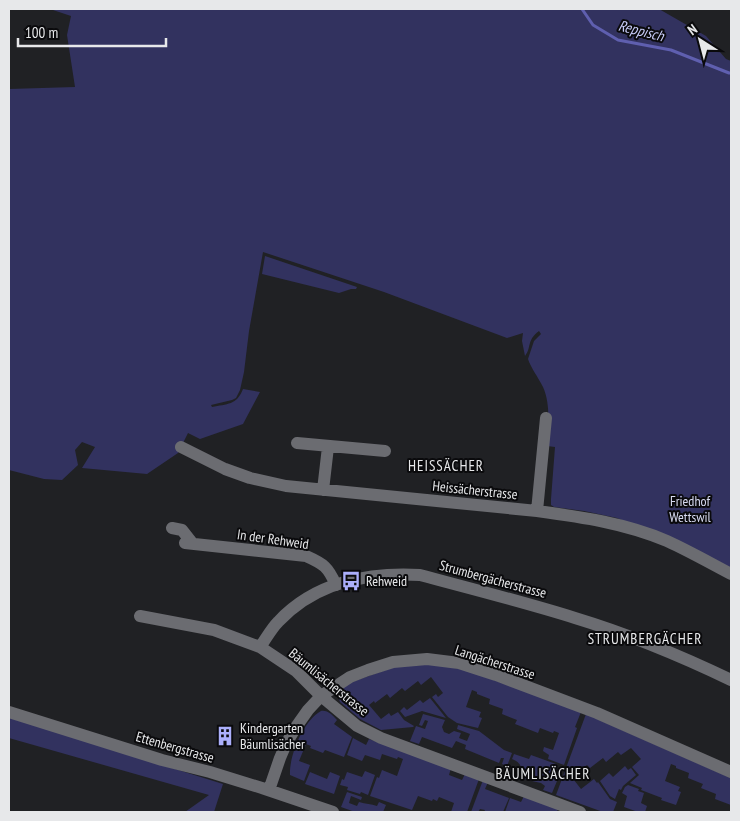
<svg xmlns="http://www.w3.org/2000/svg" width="740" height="821" viewBox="0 0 740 821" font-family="'PT Sans Narrow',sans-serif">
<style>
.green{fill:#32325f}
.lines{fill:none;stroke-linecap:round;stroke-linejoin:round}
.stream{stroke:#5f5faf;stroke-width:3}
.minor{stroke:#6b6c71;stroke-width:12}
.labels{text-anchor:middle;stroke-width:4;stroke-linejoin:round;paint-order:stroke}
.street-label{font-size:14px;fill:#e7e8ea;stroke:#0a0a0c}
.park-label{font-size:14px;fill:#d8dbf1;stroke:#0a0a0c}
.poi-label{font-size:14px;fill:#e7e8ea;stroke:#0a0a0c;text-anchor:start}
.water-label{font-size:15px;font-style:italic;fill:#c8ccf8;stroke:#0a0a0c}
.neighbourhood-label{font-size:15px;letter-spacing:1px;fill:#e7e8ea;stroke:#0a0a0c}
</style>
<rect width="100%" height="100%" fill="#202124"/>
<path class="green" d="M50 9H659L706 36 726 59 731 61V569L617 518 584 511 554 507 551 505V499L555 447 547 446C548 426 551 405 543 387 538 377 531 368 528 359L534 341 541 334 539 331C526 341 532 347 525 356L522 341 523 333 507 338 384 292 263 252 249 331 244 372 240 390 236 398 232 400 211 405 212 407C227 404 237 405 243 389L260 392 243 424 200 439 188 433 178 453 147 474 82 468 95 447 82 442 75 450 78 465 62 480 44 479 9 470V89L75 87 67 35 71 16Z
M265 256 357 287 356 289H351L339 293 262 274Z
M435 664 469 671 581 712 575 727 577 728 564 765 548 759 549 755 543 751 544 747 553 750 559 733 554 731 553 733 540 728 538 733 515 724 517 720 502 714 503 709 489 704 490 699 477 694V692L472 690 466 707 481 712 479 717 482 718 478 728 457 723 448 717 432 697 436 694 438 697 443 693 431 677 421 685 418 681 405 691 402 688 390 698 387 694 375 703 374 701 369 705 381 719 389 713 391 716 398 712 404 720 414 726 413 727 381 730 360 719 340 702 339 699 343 691 342 689 352 682 394 667Z
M430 698 446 718 422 711 405 717 400 711 404 707 407 710 420 700 423 703Z
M321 711C328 710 332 715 337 720L334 724 352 737 344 757 325 750 323 753 310 748 311 746 306 744 299 761 310 765 304 781 290 775C289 756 303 721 321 711Z
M423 714 445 720 442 727 444 732 449 734 454 731 461 733 459 738 467 741 470 734 457 729 458 725 479 731 504 750 512 753 507 766 502 764 504 758H501L499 763 465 749 466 745 456 741 452 748 422 737 419 744 410 741 416 726 425 729 428 721 425 720 422 726 419 725Z
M586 714 731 778V805L715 799 716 794 701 788 703 784 688 778 689 773 676 768V766L671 764 665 781 680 787 678 791 681 792 676 805 661 800 662 798 641 790 642 788 630 783 639 775 632 767 641 759 631 748 621 755 618 752 606 762 603 758 590 768 587 765 576 774 574 772 570 775 581 789 594 779 597 783 598 782 610 799 617 802 613 812 609 811 608 812H603L556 795Z
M9 717 223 784 214 812H185L209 795 9 738Z
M353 738 366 745 369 739 451 768 449 775 462 780 465 774 479 779 467 812H451L454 803 439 797 437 801 433 799 432 801 418 796 412 810 370 796 377 777 379 778 382 770 397 776 403 759 398 757 397 759 382 754 380 760 365 755 362 761 347 755Z
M514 754 529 759 531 755 556 764 553 775 557 781 552 793 543 790 545 786 541 783 532 781 529 779H525L520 769 521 767C519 762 516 761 512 759Z
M625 766 628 770 631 768 636 775 623 786 621 790 619 789 615 799 610 796 600 781 609 773 613 777Z
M365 771 375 775 368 795 361 792 360 794 347 790 348 787 340 785 342 779 344 780 347 772 362 777Z
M310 772 327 779 330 772 340 776 334 794 305 784Z
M483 780 488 782 485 789 509 798 503 812H484L485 810 480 809 478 812H471Z
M628 785 639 789 638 791 644 793 641 803 647 806 645 812H638L624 807 627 796 622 793 625 787Z
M347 792 362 797 361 800 351 796 349 803 357 806 359 802C366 804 371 804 377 806L379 802 386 805 383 812H355L341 807Z
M524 796 558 809 557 812H505L510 798 521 802Z"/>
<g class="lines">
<path class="stream" d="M582 9 593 25 618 40 671 50 729 73H731"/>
<path class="minor" d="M297 443 385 451
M181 447 225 469 250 478 286 486 537 511C581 517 625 523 667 541 689 551 710 563 731 574
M323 490 328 447
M537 511 546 418
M172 528 182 530 193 544
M185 543 306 556C324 564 328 567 336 585
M140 616 214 630 260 647 296 671 321 696 357 726 381 738 580 812
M260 647C266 639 271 629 278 622 315 582 369 572 420 575 472 589 524 602 575 618 628 634 681 656 731 680
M9 712 162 760 210 772 262 788 333 812
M269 790 280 758 286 744 296 727 308 710 321 696 350 677 368 670 393 662 427 659 459 663 496 675 597 713 731 772"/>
</g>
<defs>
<symbol id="bus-bare" viewBox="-9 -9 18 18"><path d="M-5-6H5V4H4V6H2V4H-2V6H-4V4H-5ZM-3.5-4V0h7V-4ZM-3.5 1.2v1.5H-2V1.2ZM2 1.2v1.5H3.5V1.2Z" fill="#abaffb" stroke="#0a0a0c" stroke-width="2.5" paint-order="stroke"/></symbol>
<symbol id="building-bare" viewBox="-9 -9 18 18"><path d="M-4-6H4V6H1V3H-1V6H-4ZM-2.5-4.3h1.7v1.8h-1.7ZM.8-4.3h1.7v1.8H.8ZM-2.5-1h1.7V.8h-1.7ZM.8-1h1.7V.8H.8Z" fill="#abaffb" stroke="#0a0a0c" stroke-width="2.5" paint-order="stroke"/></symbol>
</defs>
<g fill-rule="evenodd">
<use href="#bus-bare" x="337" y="567" width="28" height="28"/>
<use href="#building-bare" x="211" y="722" width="28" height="28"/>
</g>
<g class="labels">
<g class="street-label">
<text transform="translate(475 490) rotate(6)" y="5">Heissächerstrasse</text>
<text transform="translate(273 539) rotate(8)" y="5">In der Rehweid</text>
<text transform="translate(493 579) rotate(15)" y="5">Strumbergächerstrasse</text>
<text transform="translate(495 662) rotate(18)" y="5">Langächerstrasse</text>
<text transform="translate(329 682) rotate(39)" y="5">Bäumlisächerstrasse</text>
<text transform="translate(175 747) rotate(16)" y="5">Ettenbergstrasse</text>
</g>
<g class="park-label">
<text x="690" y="506">Friedhof<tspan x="690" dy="16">Wettswil</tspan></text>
</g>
<g class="poi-label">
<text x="366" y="586">Rehweid</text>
<text x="240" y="733">Kindergarten<tspan x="240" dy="16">Bäumlisächer</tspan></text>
</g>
<g class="water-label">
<text transform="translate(641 31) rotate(14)" y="5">Reppisch</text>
</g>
<g class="neighbourhood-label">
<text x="446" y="471">HEISSÄCHER</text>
<text x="645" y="644">STRUMBERGÄCHER</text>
<text x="543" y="779">BÄUMLISÄCHER</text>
</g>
</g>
<rect width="740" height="821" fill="none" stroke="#e7e8ea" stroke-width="20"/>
<g transform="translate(700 40) rotate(324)" stroke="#0a0a0c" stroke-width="4" paint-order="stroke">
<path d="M0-4L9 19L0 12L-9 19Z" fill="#e7e8ea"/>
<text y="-8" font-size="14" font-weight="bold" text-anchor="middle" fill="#e7e8ea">N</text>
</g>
<path d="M18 38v8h148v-8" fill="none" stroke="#e7e8ea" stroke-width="2.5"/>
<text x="25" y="38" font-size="15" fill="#e7e8ea" stroke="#0a0a0c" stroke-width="4" paint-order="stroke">100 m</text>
</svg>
